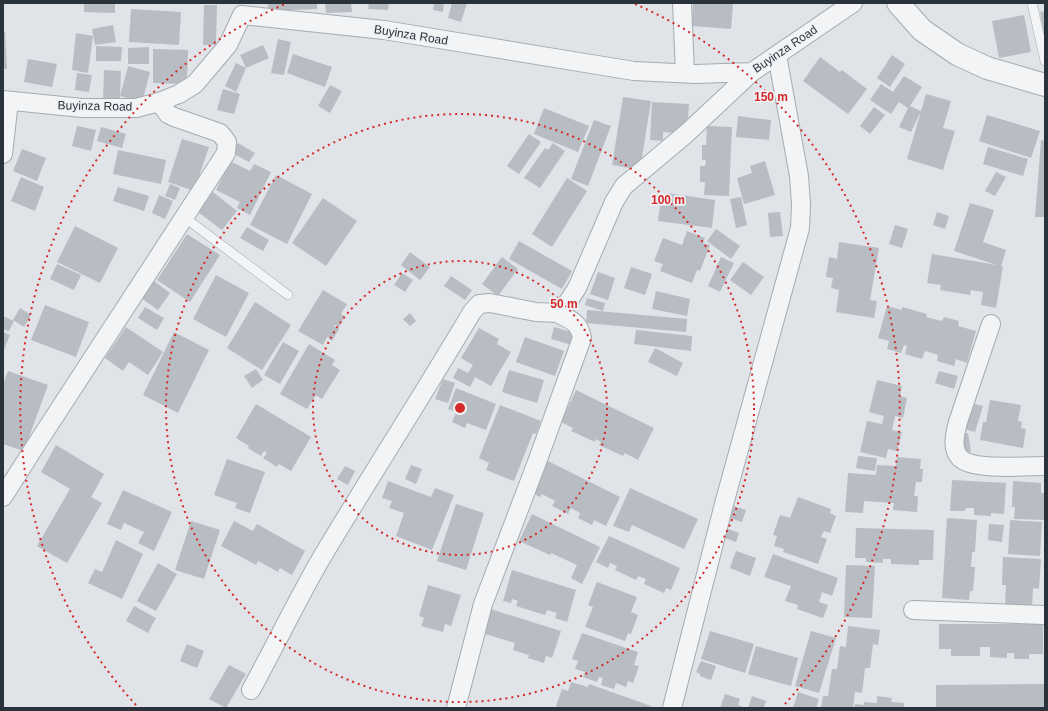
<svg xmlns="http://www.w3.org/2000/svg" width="1048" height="711" viewBox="0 0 1048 711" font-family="Helvetica,sans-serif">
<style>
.building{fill:#b8bdc3}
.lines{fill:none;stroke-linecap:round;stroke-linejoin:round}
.service-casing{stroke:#a6abb0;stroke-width:10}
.minor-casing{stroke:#a6abb0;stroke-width:20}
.tertiary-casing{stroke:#a6abb0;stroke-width:24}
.service{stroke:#f2f4f6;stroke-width:9}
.minor{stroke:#f2f4f6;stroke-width:18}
.tertiary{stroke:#f2f4f6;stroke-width:22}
.ring{fill:none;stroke:#d62828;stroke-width:2;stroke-dasharray:2 4}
.labels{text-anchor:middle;stroke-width:3.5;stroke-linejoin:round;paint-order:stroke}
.street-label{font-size:12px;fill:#2a333c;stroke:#eff2f5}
.centre{fill:#d62828;stroke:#eff2f5;stroke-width:2}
.ring-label{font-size:12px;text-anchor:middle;font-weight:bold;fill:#d62828;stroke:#eff2f5;stroke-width:3.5;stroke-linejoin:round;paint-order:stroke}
</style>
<rect width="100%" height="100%" fill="#e0e3e7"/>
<path class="building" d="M84 3H115V13L84 12Z
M268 3H317V9L268 11Z
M325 3H351L352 12 326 13Z
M369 3H389L388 10 368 9Z
M434 3H444L443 12 433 10Z
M452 3H467L461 22 448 18Z
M693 3H733L731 29 692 26Z
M204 5H217L216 45H203Z
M131 9 181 12 179 45 129 42Z
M1045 11V34H1044L1040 12Z
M1024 15 1031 52 999 58 992 21Z
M113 25 116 42 95 45 92 29Z
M3 32H5L7 69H3Z
M76 33 93 36 88 73 72 70Z
M278 39 291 42 284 75 271 73Z
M263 45 269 58 246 68 236 92 225 86 236 63 246 68 240 55Z
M96 46 122 47 121 61H96Z
M149 47V64H128V48Z
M153 49 188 50 187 84 153 83Z
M293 54 332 67 325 87 287 73Z
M892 55 905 64 890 87 877 78Z
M820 57 840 72 842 70 867 89 848 114 803 81Z
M28 59 57 64 52 87 24 82Z
M128 66 150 72 142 103 120 96 119 101 103 100 104 70 121 71 120 96Z
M77 73 92 75 89 92 75 90Z
M904 76 922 87 910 106 921 111 911 132 899 127 908 108 899 102 891 114 870 100 881 84 893 92Z
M330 85 342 91 330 113 318 106Z
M223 89 240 94 234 114 217 110Z
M926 94 951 101 943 128 955 131 943 170 907 159Z
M623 97 651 101 640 170 612 165Z
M652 102 689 104 687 134 663 132V141L650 140Z
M874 107 885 115 870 134 860 126Z
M544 108 589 126 578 152 534 134Z
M987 115 1040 131 1031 158 979 141Z
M738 116 771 120 769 140 736 137Z
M594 120 611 126 588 186 571 179Z
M77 126 96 130 91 151 72 146Z
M707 126 732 127 729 196 704 195 705 182H700V166H705L706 160H702V145H706Z
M101 127 126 134 122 148 97 141Z
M529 134 541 142 519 174 507 166Z
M182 139 209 147 194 191 168 182Z
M1041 140 1045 141V217H1035Z
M238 143 255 153 249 162 232 153Z
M553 143 565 151 540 188 524 178 545 148 548 150Z
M988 147 1028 159 1023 176 983 164Z
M22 149 46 158 37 181 13 171Z
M118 150 166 160 161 184 113 174Z
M230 161 250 171 254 164 271 172 250 215 237 208 240 202 216 190Z
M765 161 775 195 744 204 737 178 752 173 750 166Z
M996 172 1006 177 995 196 985 191Z
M276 175 312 194 287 244 250 225Z
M21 177 44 187 35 211 11 201Z
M567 178 587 191 552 247 532 234Z
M170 184 180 188 175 200 165 196Z
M118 187 149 196 144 211 113 201Z
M213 192 237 211 222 230 198 212Z
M667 193 715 200 712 228 658 221 660 205 666 206Z
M159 195 173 201 165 219 152 213Z
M741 197 747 225 736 228 730 199Z
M323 198 357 221 326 266 292 243Z
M970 203 994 210 983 242 1006 250 1001 266H1003L996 308 981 305 983 292 971 290 970 295 940 290 941 285 927 283 932 254 997 265 954 251Z
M780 212 783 236 770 237 768 213Z
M937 212 949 216 945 229 933 225Z
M895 225 908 229 902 248 889 244Z
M75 226 118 248 100 283 57 262Z
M247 227 269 240 263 251 240 238Z
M716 229 740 246 731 259 707 241Z
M687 231 705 238 703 243 710 245 700 271 697 270 692 283 660 271 663 264 654 261 663 238 682 245Z
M187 234 220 255 190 302 157 280Z
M519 241 572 271 562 289 509 259Z
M839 242 879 248 870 300 877 301 874 318 836 312 839 290 831 288 833 278 826 277 829 257 837 259Z
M410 252 430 267 420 280 401 265Z
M502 257 518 269 498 296 482 284Z
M721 257 734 263 720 292 708 286Z
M743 262 764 277 751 295 730 280Z
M57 264 81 275 74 290 50 279Z
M631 267 652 274 645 295 624 288Z
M598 272 615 278 608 300 590 294Z
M402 273 413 280 405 292 394 285Z
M216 275 249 293 226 337 193 319Z
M451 276 472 290 465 300 444 286Z
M154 281 170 293 158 310 141 298Z
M323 290 347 304 341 314 345 316 339 327 335 325 334 326 339 329 332 341 327 337 323 345 298 331Z
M656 291 690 299 687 316 652 309Z
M587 298 605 303 603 311 585 305Z
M255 302 291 325 262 370 227 348Z
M45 305 89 322 76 357 31 340Z
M887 306 902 310V307L927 314 926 317 942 321 944 317 959 321 958 326 976 331 967 363 956 359 954 366 937 361 938 355 925 351 922 359 905 354 907 346 904 345 901 353 887 349 889 341 878 338Z
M145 307 164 318 157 330 138 318Z
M20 308 31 315 24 327 13 320Z
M587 310 687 319 686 332 586 323Z
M410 313 416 321 410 326 403 319Z
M3 316 14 321 9 331 3 329Z
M126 327 163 352 148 375 129 362 123 371 105 358Z
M554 327 575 333 572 345 551 339Z
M479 328 499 339 497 344 511 352 491 386 475 377 470 387 453 378 458 368 468 373 473 365 461 358Z
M636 330 692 336 691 351 634 344Z
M3 332 10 335 3 352Z
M174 332 209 350 178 413 143 395Z
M525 337 564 351 555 376 516 362Z
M283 342 299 351 280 384 264 375Z
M309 344 335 360 332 365 340 370 322 399 316 395 307 409 280 394Z
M655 348 683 363 677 376 648 362Z
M256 369 263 380 252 388 244 376Z
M509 370 544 380 537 403 502 392Z
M8 371 48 385 24 451 3 444V384Z
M939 371 958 376 954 389 935 383Z
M443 379 455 383 448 403 435 399Z
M877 380 902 386 900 396 907 398 903 418 895 416 892 430 902 432 897 451 888 449 886 458 860 452 867 421 882 424 884 416 869 412Z
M456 388 496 404 486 430 467 423 465 428 452 422 456 412 448 409Z
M576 390 654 428 638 460 625 453 623 456 599 445 601 442 596 439 595 442 571 431 573 428 561 422Z
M990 400 1021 405 1018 421 1022 422 1021 428 1026 429 1023 448 980 440 983 422H986Z
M971 403 983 406 975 432 964 429Z
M256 404 311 437 291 471 279 464 277 467 263 458 267 453 264 451 261 456 248 448 249 446 236 438Z
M500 405 541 421 536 434 533 433 514 481 486 470 489 463 479 458Z
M968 433 971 452 962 453 959 434Z
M56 445 104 474 91 497 102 503 67 563 37 546 70 489 41 472Z
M858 456 877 458 875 471 856 468Z
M897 457 921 459 920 469H923L922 482H916L914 496H918L917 512 893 510 894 503 864 501 863 513 845 512 848 473 876 475 877 465 896 466Z
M227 459 265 472 250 513 235 508 237 503 214 495Z
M546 460 620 497 606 526 594 520 592 525 578 518 580 513 571 508 568 514 552 506 555 501 542 494 540 497 531 492Z
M411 465 422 469 416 484 405 479Z
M345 466 355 471 348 485 337 479Z
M952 480 1006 483 1004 514 991 513V516L974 515V508H966L965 511H950Z
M388 481 431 497 435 488 454 495 432 550 396 536 404 513 389 508 392 501 382 498Z
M1013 481 1041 483V493H1045L1044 520 1014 519 1015 507H1012Z
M630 488 698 519 684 549 632 525 629 532 613 526Z
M123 490 172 512 154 551 138 543 144 532 124 523 121 530 107 524Z
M798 497 831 509 830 513 836 516 830 533 824 531 821 537 827 539 818 564 783 552 784 549 774 546 777 536 773 535 780 515 790 518Z
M456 504 484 513 466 570 437 561Z
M734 506 746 510 742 522 730 518Z
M532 514 600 547 582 584 571 578 577 565 551 553 550 555 519 541Z
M947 518 977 520 975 552H972L971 567H975L973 591H970L969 600 942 598Z
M1010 520 1042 522 1040 556 1008 554Z
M191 521 220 530 204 579 175 570Z
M234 521 253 531 257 524 305 551 292 575 280 568 278 572 258 561 256 565 221 546Z
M989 524 1004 525 1002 542 988 540Z
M856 528 934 530 933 560H919V565L891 564V559H883V563L866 562V558H855Z
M728 529 739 533 736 542 725 538Z
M609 536 680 568 671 590 666 588 664 593 644 584 646 579 638 576 636 580 615 570 617 566 610 563 608 568 596 562Z
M116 540 143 554 122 599 88 583 95 569 102 572Z
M736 551 756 558 750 576 730 568Z
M773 554 838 578 832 596 822 592 819 602 828 605 823 618 797 609 798 605 785 601 791 586 764 577Z
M1003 557 1041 559 1039 589 1033 588 1032 607 1005 606 1006 585H1002Z
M158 563 177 574 156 611 137 601Z
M846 565 875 566 872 618 844 617Z
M512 570 576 590 567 622 555 618 557 613 547 610 545 615 516 606 518 601 512 599 511 603 503 601Z
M597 582 637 597 631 612 638 615 631 634 628 633 625 641 585 627 593 607 588 605Z
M428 585 461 595 451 626 445 624 443 632 421 626 424 618 419 616Z
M134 606 156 618 148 633 126 621Z
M490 609 561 631 552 658 546 656 544 663 528 658 529 655 513 650 515 643 482 633Z
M939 624H1043V654H1029V659H1014V653H1007V658L990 657V647H980V656H951V649H939Z
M848 626 880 630 878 645 873 644 870 668H865L862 693 855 692 853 708H821L823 696H828L832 669H837L840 646 846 647Z
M710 631 754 644 745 673 701 659Z
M811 631 836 638 819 693 795 686Z
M582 633 638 652 634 665 639 666 633 683 628 681 626 687 616 683 614 689 601 685 603 678 599 677 597 682 583 677 585 672 575 669 578 661 572 659Z
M187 644 204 651 197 668 180 661Z
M756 646 798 658 791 686 748 674Z
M701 661 716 666 711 680 700 676V674L696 672Z
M229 665 246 674 226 708 209 699Z
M571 682 588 687 589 684 651 706V708H559L556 706 562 689 568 691Z
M1045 684V708H936V685Z
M798 692 819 699 816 708H793Z
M725 694 740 699 738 705 746 708H720Z
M752 696 766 701 764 708H748Z
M877 696 892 698 891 702 904 703V708H855V704L864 705V702L877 703Z"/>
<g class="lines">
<defs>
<path id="service" d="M1032 3 1045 61
M184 217 288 295"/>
<path id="minor" d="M682 3 685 73
M3 100 82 108H136L159 102 179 94 195 84 228 45 242 15 384 30 634 71 696 74 752 72 853 3
M3 154 9 101
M991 324 958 422C955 434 951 448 960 458 973 471 1027 466 1045 466
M3 497 36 445 226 153 227 142 220 133 174 117 168 114 159 102
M913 610 1045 615
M251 690C275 646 297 600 322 557 371 475 423 395 472 312L479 304 490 303 536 312 557 313 568 302 577 288 614 202 624 186 687 133 752 72
M456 708 483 604 537 462 582 338C579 321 570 320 557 313
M672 708 724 504 800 228 801 204 799 176 777 55"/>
<path id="tertiary" d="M898 3 922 30 957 54 987 68 1045 85"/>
</defs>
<use href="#service" class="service-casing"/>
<use href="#minor" class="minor-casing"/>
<use href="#tertiary" class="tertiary-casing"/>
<use href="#service" class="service"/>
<use href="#minor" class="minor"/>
<use href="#tertiary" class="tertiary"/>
</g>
<g class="ring">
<circle cx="460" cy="408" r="147"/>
<circle cx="460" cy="408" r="294"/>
<path d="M136 705A440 440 0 0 1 285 4M635 4A440 440 0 0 1 784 705"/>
</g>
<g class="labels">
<g class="street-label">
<text transform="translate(411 35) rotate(9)" y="4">Buyinza Road</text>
<text transform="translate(785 49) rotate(-34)" y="4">Buyinza Road</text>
<text transform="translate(95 106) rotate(1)" y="4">Buyinza Road</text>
</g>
</g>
<circle cx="460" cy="408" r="6" class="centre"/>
<g class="ring-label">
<text x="771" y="101">150 m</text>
<text x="668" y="204">100 m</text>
<text x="564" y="308">50 m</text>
</g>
<rect width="1048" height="711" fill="none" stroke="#2a333c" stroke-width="8"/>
</svg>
